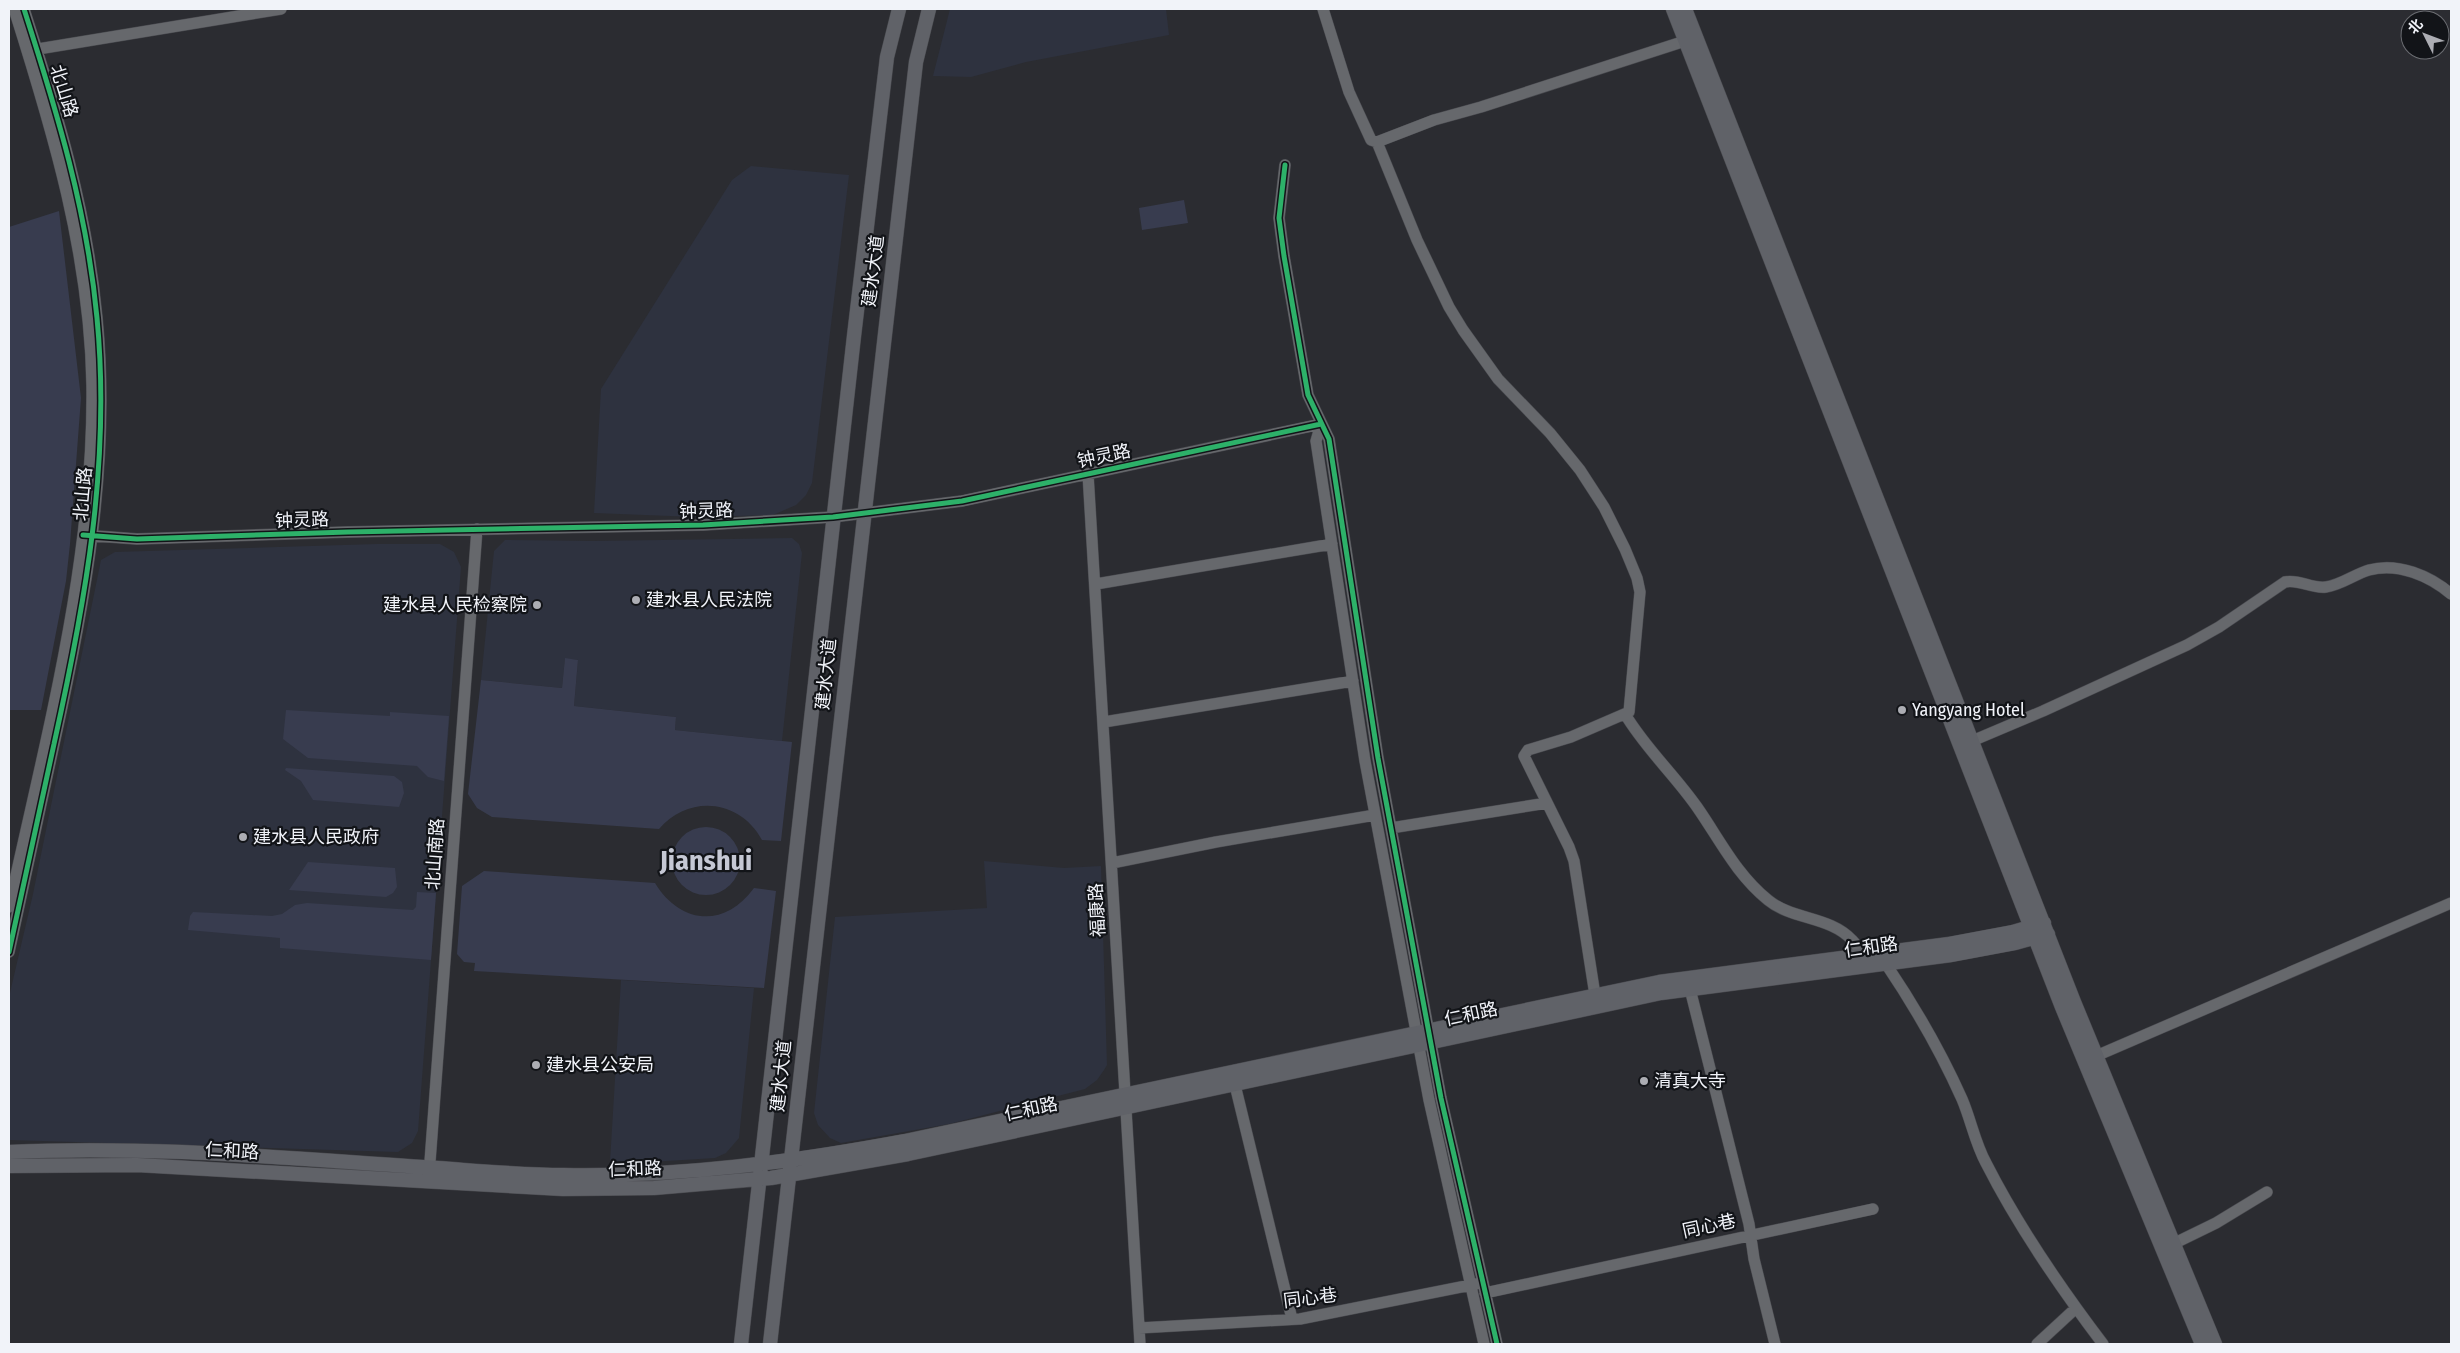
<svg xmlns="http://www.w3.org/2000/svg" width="2460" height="1353" viewBox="0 0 2460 1353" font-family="'Fira Sans Condensed','Noto Sans SC',sans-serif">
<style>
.built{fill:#2e323f}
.green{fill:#383c4f}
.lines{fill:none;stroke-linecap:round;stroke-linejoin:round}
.minor-casing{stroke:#48494e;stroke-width:12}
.major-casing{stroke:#48494e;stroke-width:15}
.minor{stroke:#66686c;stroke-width:11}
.major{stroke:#606268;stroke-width:14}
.cycleway-casing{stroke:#121418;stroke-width:8}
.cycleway{stroke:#2db169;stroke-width:5}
.poi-dot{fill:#acadb3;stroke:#121418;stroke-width:2}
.labels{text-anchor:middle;stroke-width:4.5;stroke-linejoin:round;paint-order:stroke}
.street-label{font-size:18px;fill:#f1f3f9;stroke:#121418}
.poi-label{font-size:18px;fill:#f1f3f9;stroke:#121418;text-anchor:start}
.town-label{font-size:28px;font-weight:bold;fill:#c5c8d4;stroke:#121418}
</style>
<rect width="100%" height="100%" fill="#2b2c31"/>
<path class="built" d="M950 9H1166L1169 35 1026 62 971 77 933 76Z
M751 166 849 175 812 483 806 495 796 505 773 515 696 517 594 513 601 389 732 180Z
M792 538 799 544 802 553 782 741 675 730 676 717 574 706 578 660 565 659 562 688 481 680 494 551 505 540 593 541Z
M377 544H440L454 552 461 567 418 1131 412 1143 398 1152 9 1140V997L33 894 101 560 115 552Z
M984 861 1064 868 1101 866 1107 1065 1104 1070 1097 1080 1085 1089 949 1124 841 1143 830 1138 818 1125 814 1113 835 917 987 908Z
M621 980 754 988 739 1138 726 1153 715 1158 650 1162H610Z"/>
<path class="green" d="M1184 200 1188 223 1142 230 1139 208Z
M59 211 81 398 70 544 66 581 41 710H9V227Z
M565 658 578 660 574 706 676 717 675 730 792 742 781 841 762 840C740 799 689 794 659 829L492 817 477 808 468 794 481 680 562 688Z
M286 710 390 716V712L449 716 444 781 428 777 417 766 308 758 283 739Z
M286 768 394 776 402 782 404 793 399 807 313 800 301 781 285 770Z
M672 861a34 34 0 1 1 68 0a34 34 0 1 1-68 0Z
M308 862 395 868 397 887 393 893 386 897 289 890Z
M484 871 655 883C680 924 724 929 754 888L776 891 764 988 474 971 475 963 464 962 457 954 462 886Z
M417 892 436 893 431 960 280 948V938L188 930 190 916 193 912 272 916 282 914 295 905 307 903 413 910 416 907Z"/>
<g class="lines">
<defs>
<path id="minor" d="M1323 9 1349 92 1371 140 1377 142 1434 120 1481 107 1685 41
M32 50 281 9
M1377 142 1417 240 1449 307 1463 330 1498 379 1550 433 1580 470 1604 507 1625 549 1637 578 1640 592 1629 712 1571 737 1528 750 1524 756 1569 847 1574 861 1595 995
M1285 165 1279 218 1284 256 1308 395 1329 439 1378 758 1441 1098 1497 1344
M1321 424 1316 441 1365 761 1429 1100 1484 1344
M1088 474 1140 1344
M83 535 137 539 348 532 703 525 833 517 962 501 1321 424
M1096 584 1332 544
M1625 714C1645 748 1674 774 1697 807 1720 840 1736 874 1768 900 1792 920 1830 916 1852 940 1857 945 1860 951 1863 956
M1104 722 1353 681
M1972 741 2043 711 2187 645 2219 627 2285 582C2300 579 2311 589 2326 587 2341 585 2355 574 2369 570 2398 562 2430 576 2451 594
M1391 828 1547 803
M1112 863 1216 842 1375 815
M9 907C46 736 94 562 92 386 90 255 53 132 14 9
M9 952C24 882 39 813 54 744 85 604 111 463 97 318 87 210 57 112 24 9
M1886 964C1915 1007 1941 1052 1962 1099 1971 1120 1975 1143 1986 1163 2019 1228 2059 1286 2103 1344
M1690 989 1749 1224 1754 1259 1775 1344
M2096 1056 2451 903
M1235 1085 1292 1319
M429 1175 477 529
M2173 1244 2216 1223 2267 1192
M1485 1293 1873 1209
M1139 1328 1300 1319 1476 1284
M2037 1344 2076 1308"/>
<path id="major" d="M1673 9 2062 1007 2202 1344
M1685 9 2074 1002 2215 1344
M9 1152C151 1145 295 1159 438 1168 480 1171 522 1175 564 1175 680 1177 792 1162 905 1141L1659 982 1949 944 2013 932 2044 923
M9 1166 137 1165 563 1189 654 1188 771 1178 908 1154 1661 993 1951 955 2015 943 2048 934
M741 1344 854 336 887 57 899 9
M770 1344 916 62 929 9"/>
</defs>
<use href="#minor" class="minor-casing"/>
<use href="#major" class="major-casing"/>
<use href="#minor" class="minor"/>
<use href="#major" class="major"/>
<defs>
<path id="cycleway" d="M1285 165 1279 218 1284 256 1308 395 1329 439 1378 758 1441 1098 1497 1344
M83 535 137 539 348 532 703 525 833 517 962 501 1321 424
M9 952C24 882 39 813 54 744 85 604 111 463 97 318 87 210 57 112 24 9"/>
</defs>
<use href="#cycleway" class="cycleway-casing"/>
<use href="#cycleway" class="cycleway"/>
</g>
<g class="poi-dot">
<circle cx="636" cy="600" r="5"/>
<circle cx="537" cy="605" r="5"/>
<circle cx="1902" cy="710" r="5"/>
<circle cx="243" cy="837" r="5"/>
<circle cx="536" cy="1065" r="5"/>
<circle cx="1644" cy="1081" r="5"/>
</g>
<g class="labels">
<g class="street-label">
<text transform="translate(64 91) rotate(73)" y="6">北山路</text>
<text transform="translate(873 271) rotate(-83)" y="6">建水大道</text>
<text transform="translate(1104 456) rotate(-12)" y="6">钟灵路</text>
<text transform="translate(83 494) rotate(-85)" y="6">北山路</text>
<text transform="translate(706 511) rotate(-2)" y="6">钟灵路</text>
<text transform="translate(302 520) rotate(-2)" y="6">钟灵路</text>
<text transform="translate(826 674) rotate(-84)" y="6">建水大道</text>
<text transform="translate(435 854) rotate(-86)" y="6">北山南路</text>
<text transform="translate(1097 910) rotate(-93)" y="6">福康路</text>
<text transform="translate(1871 947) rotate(-8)" y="6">仁和路</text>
<text transform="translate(1471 1014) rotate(-12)" y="6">仁和路</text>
<text transform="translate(781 1076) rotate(-84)" y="6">建水大道</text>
<text transform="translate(1031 1109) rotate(-12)" y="6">仁和路</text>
<text transform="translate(232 1151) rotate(3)" y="6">仁和路</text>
<text transform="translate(635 1169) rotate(-2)" y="6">仁和路</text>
<text transform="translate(1709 1226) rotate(-12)" y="6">同心巷</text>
<text transform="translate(1310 1298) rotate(-7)" y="6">同心巷</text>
</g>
<g class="poi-label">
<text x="646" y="606">建水县人民法院</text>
<text x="527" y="611" text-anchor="end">建水县人民检察院</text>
<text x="1912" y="716">Yangyang Hotel</text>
<text x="253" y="843">建水县人民政府</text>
<text x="546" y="1071">建水县公安局</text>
<text x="1654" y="1087">清真大寺</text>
</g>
<g class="town-label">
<text x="706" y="870">Jianshui</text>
</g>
</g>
<rect width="2460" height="1353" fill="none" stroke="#f1f3f9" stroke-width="20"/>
<g transform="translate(2425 35) rotate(312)"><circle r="24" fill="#121418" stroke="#6b6d72"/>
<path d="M0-4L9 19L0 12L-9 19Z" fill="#acadb3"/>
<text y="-8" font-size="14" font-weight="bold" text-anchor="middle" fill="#f1f3f9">北</text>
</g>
</svg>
